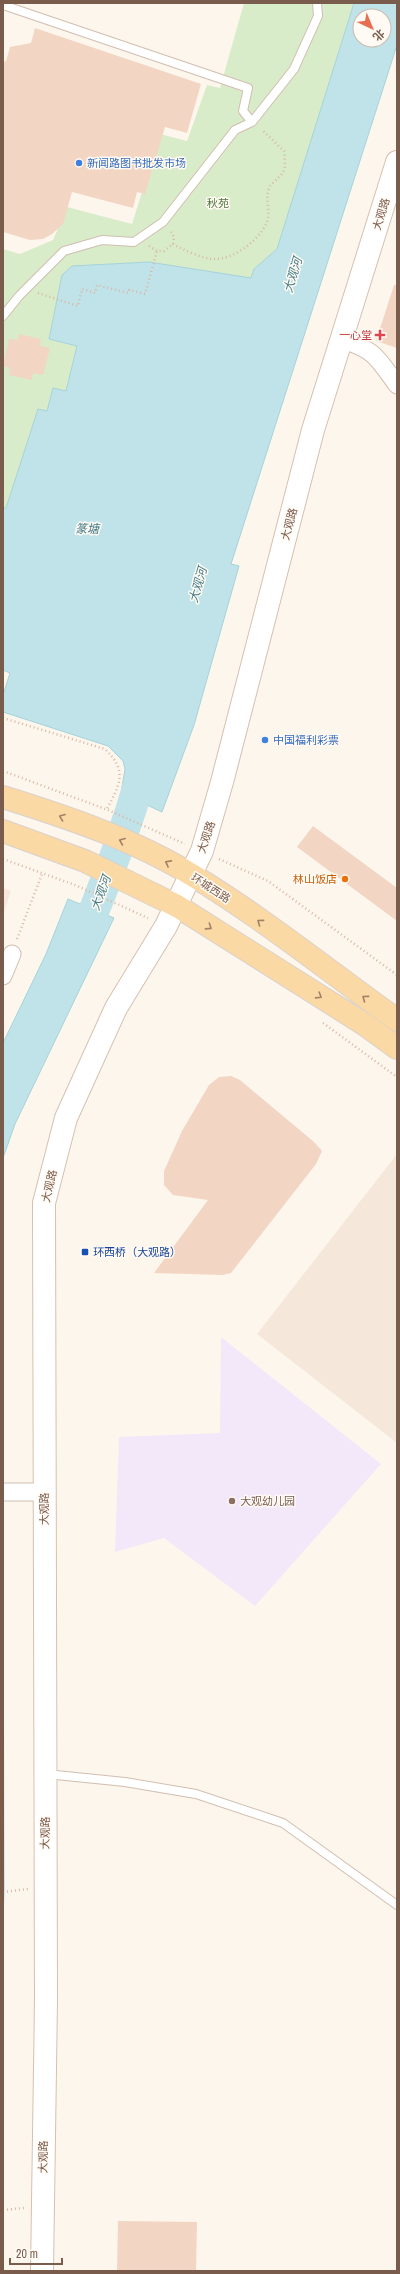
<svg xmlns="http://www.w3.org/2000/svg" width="400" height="2274" viewBox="0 0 400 2274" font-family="'Archivo Narrow','Noto Sans SC',sans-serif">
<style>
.residential{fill:#f5e8da}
.education{fill:#f3e8fa}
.green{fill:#d8ecc9}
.water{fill:#bfe3e8;stroke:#a5d3da;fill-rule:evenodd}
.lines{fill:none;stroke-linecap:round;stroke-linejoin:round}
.river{stroke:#bfe3e8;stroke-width:31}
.building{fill:#f3d5c3}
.lane-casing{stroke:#d1beb0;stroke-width:10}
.street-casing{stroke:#d1beb0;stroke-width:19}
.secondary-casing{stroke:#d6c0b0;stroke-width:24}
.primary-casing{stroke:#dad1cd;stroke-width:24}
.path{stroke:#d9b8a5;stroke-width:2.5;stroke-dasharray:1 3;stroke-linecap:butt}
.lane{stroke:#fff;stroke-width:8}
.street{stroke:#fff;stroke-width:17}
.secondary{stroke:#fff;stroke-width:22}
.primary{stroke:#fbd9a5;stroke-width:22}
.oneway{stroke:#a18267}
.shop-dot{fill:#3f7fe0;stroke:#fffaf3;stroke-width:1.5}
.health-dot{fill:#e0444e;stroke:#fffaf3;stroke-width:1.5}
.food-dot{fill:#e8710a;stroke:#fffaf3;stroke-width:1.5}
.transit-dot{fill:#1a4fb4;stroke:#fffaf3;stroke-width:1.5}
.education-dot{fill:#8d6e63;stroke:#fffaf3;stroke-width:1.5}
.labels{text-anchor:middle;stroke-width:3;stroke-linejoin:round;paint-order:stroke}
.shop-label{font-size:11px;fill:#366cbe;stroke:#fffaf3;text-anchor:start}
.park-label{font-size:11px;fill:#537a41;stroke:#fffaf3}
.street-label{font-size:11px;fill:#7a5c4d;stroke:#fffaf3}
.health-label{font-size:11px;fill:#be3a42;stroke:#fffaf3;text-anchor:end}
.food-label{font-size:11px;fill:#c56008;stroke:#fffaf3;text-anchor:end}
.transit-label{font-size:11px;fill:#164399;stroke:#fffaf3;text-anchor:start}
.education-label{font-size:11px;fill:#785e54;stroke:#fffaf3;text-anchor:start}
.water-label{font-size:12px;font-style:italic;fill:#437c86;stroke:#fffaf3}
</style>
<rect width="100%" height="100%" fill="#fdf6ec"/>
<path class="residential" d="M3 888 11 891 3 915Z
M397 1154V1443L257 1334Z"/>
<path class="education" d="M221 1337 381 1464 255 1606 164 1538 115 1552 119 1437 220 1433Z"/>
<path class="green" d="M244 3H354L277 249 254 269 251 278 149 262 62 275 49 338 77 346 66 391 47 412 38 409 6 508H3V249L20 254 53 240 67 207 132 224 160 134 187 141 207 85 220 88Z"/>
<path class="water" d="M354 3H397V45L231 564 239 566 194 725 162 812 121 793 125 769 123 761 108 746 3 712V695L10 673 3 670V508H6L38 409 47 411 53 388 66 391 77 346 49 339 62 275 72 266 149 262 251 278 254 269 277 249ZM360 16H384V40H360Z
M68 899 114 918 15 1124 3 1158V1043L46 954Z
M3 1508 4 1892 3 1921Z"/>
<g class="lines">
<path class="river" d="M78 948C105 887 128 824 146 760"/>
</g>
<path class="building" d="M35 28 201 84 187 133 165 127 145 194 137 192 133 208 72 192 63 224 52 234 43 239 30 240 3 232V62L6 61 10 47 31 43Z
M394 285H397V348L376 341Z
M19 334 41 339 40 346 50 348 43 375 33 373 32 380 9 375 10 368 3 366 9 339 17 340Z
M313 826 397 888V921L297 847Z
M231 1076 240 1080 314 1142 322 1151 316 1164 231 1273 223 1275 154 1273 208 1200 173 1195 164 1185V1171L182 1131 209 1085 219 1077Z
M118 2221 197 2222 196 2271H117Z"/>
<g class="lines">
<defs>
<path id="lane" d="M3 5 248 88 243 111 252 122
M3 316 19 296 64 251 102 240 134 242 163 222 235 130 252 122 294 69 318 16 317 3
M46 1774 125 1782 196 1794 283 1823 397 1905"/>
<path id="street" d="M341 339C376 351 376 356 397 385
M3 976 12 954
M3 1492H44"/>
<path id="secondary" d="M42 2271 46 2000 44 1203 66 1118 116 1008 166 926 202 851 222 782 313 430 397 162"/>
<path id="primary" d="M3 797C67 817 135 840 192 875 263 918 330 972 397 1020
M3 831 85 861 177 906 364 1024 397 1048"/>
</defs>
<use href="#lane" class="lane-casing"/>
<use href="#street" class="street-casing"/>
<use href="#secondary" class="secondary-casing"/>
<use href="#primary" class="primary-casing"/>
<path class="path" d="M173 244C181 249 204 259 213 259 233 260 259 241 267 222 271 211 264 197 270 186 272 183 277 180 279 177 287 171 285 160 284 151L262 130
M149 246 157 251H164L173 244 174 237 171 232
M38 293 78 306 82 289 95 293 97 285 128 293 129 290 145 294 157 251
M3 718 105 749C128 771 120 784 107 809
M3 771 108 810 185 844
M3 859 75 885 148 918
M219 859 268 881 397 975
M17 939 42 874
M323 1023 397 1077
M3 1892 28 1889
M3 2102 5 2101
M3 2210 24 2208"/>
<use href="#lane" class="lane"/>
<use href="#street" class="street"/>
<use href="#secondary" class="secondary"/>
<use href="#primary" class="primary"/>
</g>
<defs><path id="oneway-chevron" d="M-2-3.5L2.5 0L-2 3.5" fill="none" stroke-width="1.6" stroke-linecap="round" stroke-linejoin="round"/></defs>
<g class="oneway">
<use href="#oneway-chevron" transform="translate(62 817) rotate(-159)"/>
<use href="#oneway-chevron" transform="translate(122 841) rotate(-157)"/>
<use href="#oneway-chevron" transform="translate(168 863) rotate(-152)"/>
<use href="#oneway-chevron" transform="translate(260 922) rotate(-144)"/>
<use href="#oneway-chevron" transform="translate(209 927) rotate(33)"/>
<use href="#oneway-chevron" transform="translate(319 996) rotate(32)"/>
<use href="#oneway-chevron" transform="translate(365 998) rotate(-144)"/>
</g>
<g class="shop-dot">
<circle cx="79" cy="163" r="4"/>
<circle cx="265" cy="740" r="4"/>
</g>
<path class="health-dot" d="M378 329h4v4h4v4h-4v4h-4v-4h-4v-4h4z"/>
<circle class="food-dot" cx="345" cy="879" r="4"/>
<rect class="transit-dot" x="81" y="1248" width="8" height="8" rx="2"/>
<circle class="education-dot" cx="232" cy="1501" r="4"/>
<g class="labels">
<g class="shop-label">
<text x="87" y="167">新闻路图书批发市场</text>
<text x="273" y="744">中国福利彩票</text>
</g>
<g class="park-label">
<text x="218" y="207">秋苑</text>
</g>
<g class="street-label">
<text transform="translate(381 214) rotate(-73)" y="4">大观路</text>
<text transform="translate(289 524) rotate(-75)" y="4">大观路</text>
<text transform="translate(206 837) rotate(-71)" y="4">大观路</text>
<text transform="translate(211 888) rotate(33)" y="4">环城西路</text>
<text transform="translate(49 1186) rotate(-77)" y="4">大观路</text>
<text transform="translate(44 1509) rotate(-90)" y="4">大观路</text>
<text transform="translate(45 1833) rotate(-89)" y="4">大观路</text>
<text transform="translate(43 2157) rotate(-89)" y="4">大观路</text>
</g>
<g class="health-label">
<text x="372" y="339">一心堂</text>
</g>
<g class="food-label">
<text x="337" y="883">林山饭店</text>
</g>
<g class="transit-label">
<text x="93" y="1256">环西桥（大观路）</text>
</g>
<g class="education-label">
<text x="240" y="1505">大观幼儿园</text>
</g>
<g class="water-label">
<text transform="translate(293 275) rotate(-73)" y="4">大观河</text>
<text x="87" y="533">篆塘</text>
<text transform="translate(198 585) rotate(-74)" y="4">大观河</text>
<text transform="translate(101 893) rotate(-70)" y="4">大观河</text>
</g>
</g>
<rect width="400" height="2274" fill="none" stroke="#7a5c4d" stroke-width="8"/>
<g transform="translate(372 28) rotate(136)"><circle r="19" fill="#fffaf3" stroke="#cabbb1"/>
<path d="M0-3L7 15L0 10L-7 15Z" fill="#e76f51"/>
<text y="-6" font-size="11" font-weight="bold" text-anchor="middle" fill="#7a5c4d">北</text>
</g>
<path d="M10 2258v6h52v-6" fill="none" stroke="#7a5c4d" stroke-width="2"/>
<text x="16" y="2258" font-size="12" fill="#7a5c4d" stroke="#fffaf3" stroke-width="3" paint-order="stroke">20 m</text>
</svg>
